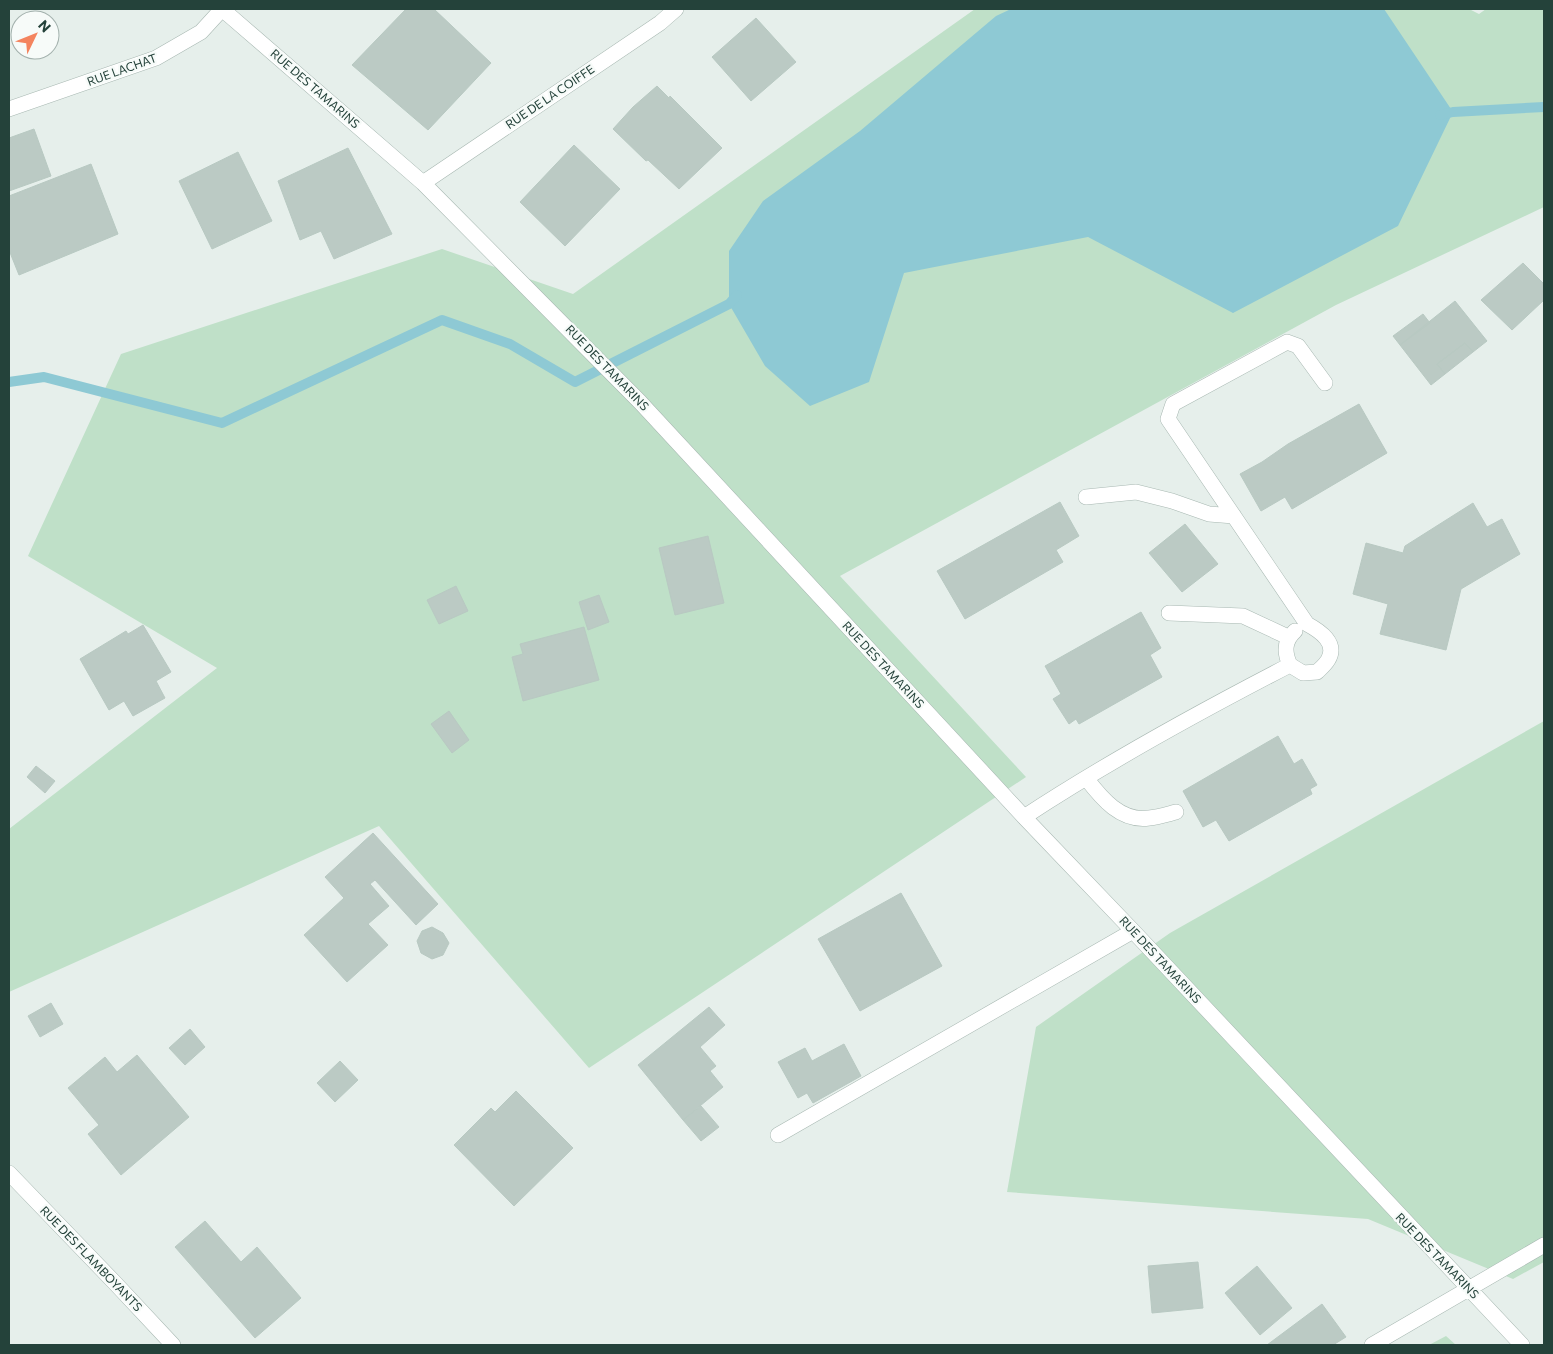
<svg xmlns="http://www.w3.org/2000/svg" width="1553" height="1354" viewBox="0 0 1553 1354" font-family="Commissioner,sans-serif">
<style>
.green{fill:#bfe0c8}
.water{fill:#8ec9d4}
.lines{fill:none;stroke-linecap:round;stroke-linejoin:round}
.stream{stroke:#8ec9d4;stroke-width:10}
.building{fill:#bbcac4;stroke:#b8c9c2}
.minor-casing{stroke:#a8b8b2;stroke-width:16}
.minor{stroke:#fff;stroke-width:15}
.labels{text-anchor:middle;stroke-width:4.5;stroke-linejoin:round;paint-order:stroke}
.street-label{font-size:12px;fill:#24423a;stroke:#f7fbf9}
</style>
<rect width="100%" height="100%" fill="#e6efeb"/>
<path class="green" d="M975 9H1469L1479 14 1486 9H1544V207L1336 305 840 576 1026 777 589 1068 379 826 9 992V829L217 668 28 556 121 354 442 249 573 294Z
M1544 721V1262L1513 1279 1368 1219 1007 1192 1036 1027 1170 933Z
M1446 1336 1456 1345H1429Z"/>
<path class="water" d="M1011 9H1384L1453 112 1398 226 1233 313 1088 237 904 273 869 382 810 406 765 366 729 304V251L763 201 860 131 996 16Z"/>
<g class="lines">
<path class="stream" d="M1440 115 1453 112 1544 107
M9 382 44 377 222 423 442 320 510 344 575 382 729 304 737 295"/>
</g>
<path class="building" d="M406 9H434L491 63 428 130 352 65Z
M756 18 796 62 751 101 712 57Z
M657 86 669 98 670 96 722 148 679 189 648 160 646 161 613 129 633 107Z
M34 129 51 176 9 191V138Z
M574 145 620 189 565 246 520 202Z
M348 148 392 234 334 259 321 231 300 240 278 181Z
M238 152 272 221 212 249 179 181Z
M91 164 118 234 19 275 9 250V196Z
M1523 263 1544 284V300L1512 330 1481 300Z
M1455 301 1487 341 1473 352 1465 343 1437 364 1445 374 1431 385 1400 345Z
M1423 314 1430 323 1400 345 1393 336Z
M1465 343 1473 352 1445 374 1437 364Z
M1359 404 1387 453 1292 509 1285 497 1261 511 1240 474 1262 462 1288 444Z
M1060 502 1079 536 1056 550 1063 562 965 619 937 571Z
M1473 503 1487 527 1502 519 1520 554 1461 589 1446 650 1380 634 1388 604 1353 594 1366 543 1403 553 1405 546Z
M1185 524 1218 564 1182 592 1149 553Z
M708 536 724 603 675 615 659 548Z
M456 586 468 611 439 624 427 600Z
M599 595 609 622 588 630 579 602Z
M1141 612 1161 648 1150 655 1162 677 1079 724 1076 719 1069 724 1053 699 1061 694 1045 666Z
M143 625 171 672 156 681 165 698 133 716 124 701 109 710 80 659 126 631 128 634Z
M584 627 599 680 523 701 512 657 523 654 520 644Z
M449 711 469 740 452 753 431 724Z
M1278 736 1294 764 1302 759 1317 785 1310 789 1312 794 1229 841 1216 820 1203 827 1183 791Z
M36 766 55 781 45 793 27 777Z
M373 833 438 904 416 925 375 880 370 884 389 906 368 924 388 945 347 982 304 935 344 898 325 877Z
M901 893 942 966 860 1011 818 939Z
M432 927 443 933 449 943 443 955 432 959 421 953 417 941 422 931Z
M51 1003 63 1024 40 1037 28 1016Z
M709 1007 725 1025 700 1047 716 1066 710 1071 723 1087 683 1120 638 1065Z
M190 1029 205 1047 185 1065 169 1048Z
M844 1044 861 1076 813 1103 807 1093 798 1098 778 1062 805 1048 812 1061Z
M137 1055 189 1117 121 1175 88 1134 99 1125 68 1088 105 1057 117 1072Z
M340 1061 358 1080 335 1102 317 1083Z
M516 1091 573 1148 514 1206 454 1145 491 1108 495 1112Z
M701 1106 719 1127 701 1141 683 1120Z
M205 1221 241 1262 257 1247 301 1298 255 1338 175 1247Z
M1198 1262 1203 1308 1152 1313 1148 1266Z
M1257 1266 1292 1308 1260 1335 1225 1293Z
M1322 1304 1346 1337 1333 1345H1267Z"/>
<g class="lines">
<defs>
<path id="minor" d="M222 9 423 183 640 402 1024 817 1133 931 1522 1345
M9 109 156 58 201 32 222 9
M423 183 660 23 676 9
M1086 497 1136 492 1172 501 1209 514 1234 516
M1169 613 1243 616 1288 637
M1290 665C1284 652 1284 641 1295 631
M1086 778C1102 799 1121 822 1149 818 1158 817 1168 814 1176 812
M1024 817C1109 761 1199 712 1290 665L1303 673 1317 672C1320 669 1325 665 1328 660 1338 643 1320 631 1307 624L1168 419 1173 404 1287 342 1298 346 1325 383
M778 1135 1133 931
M9 1173 115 1283 173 1345
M1372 1345 1544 1245"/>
</defs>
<use href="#minor" class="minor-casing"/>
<use href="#minor" class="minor"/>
</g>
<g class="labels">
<g class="street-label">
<text transform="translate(122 70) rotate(-20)" y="4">RUE LACHAT</text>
<text transform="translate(315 89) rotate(41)" y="4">RUE DES TAMARINS</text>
<text transform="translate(550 97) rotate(-34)" y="4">RUE DE LA COIFFE</text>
<text transform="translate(607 368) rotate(46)" y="4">RUE DES TAMARINS</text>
<text transform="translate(883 665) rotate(47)" y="4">RUE DES TAMARINS</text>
<text transform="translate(1160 960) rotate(47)" y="4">RUE DES TAMARINS</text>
<text transform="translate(1437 1256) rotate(46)" y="4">RUE DES TAMARINS</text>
<text transform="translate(91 1259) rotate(46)" y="4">RUE DES FLAMBOYANTS</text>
</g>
</g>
<rect width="1553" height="1354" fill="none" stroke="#24423a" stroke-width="20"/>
<g transform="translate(35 35) rotate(47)"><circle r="24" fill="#f7fbf9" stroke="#a3b1ad"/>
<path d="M0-4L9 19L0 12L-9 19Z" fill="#f4845f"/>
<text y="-8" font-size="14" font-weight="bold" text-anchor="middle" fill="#24423a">N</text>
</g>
</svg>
